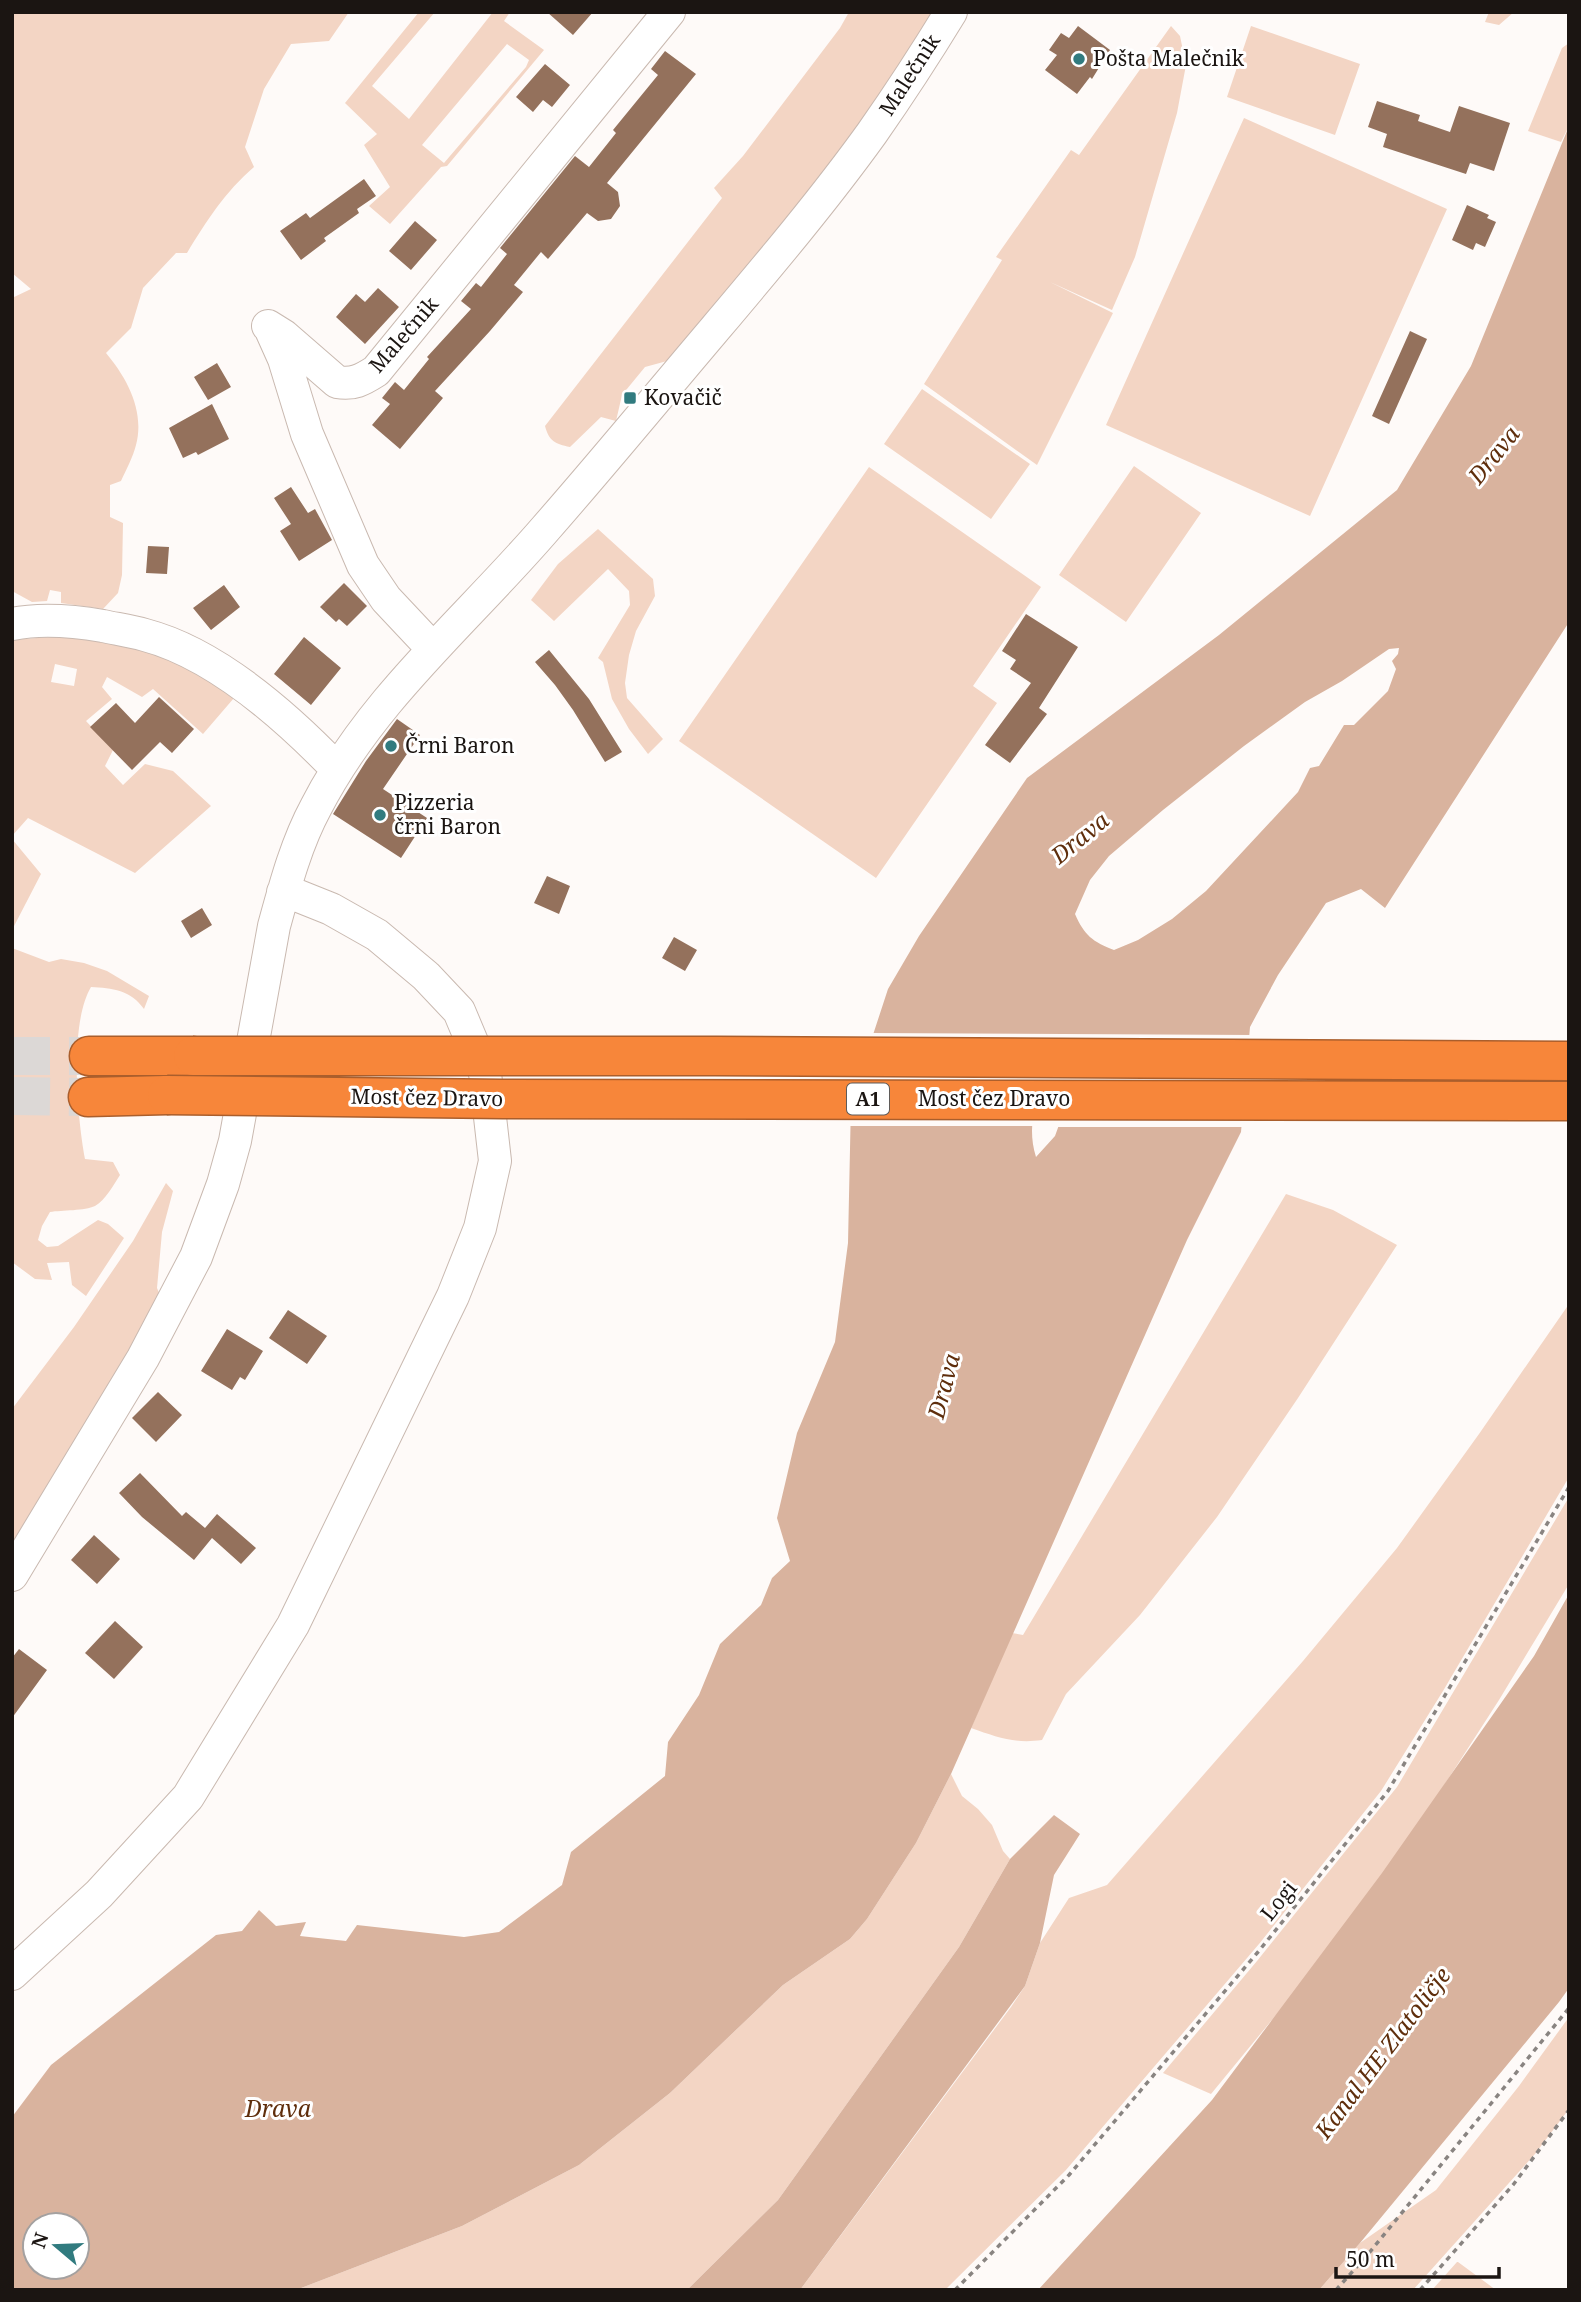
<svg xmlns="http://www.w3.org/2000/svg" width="1581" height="2302" viewBox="0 0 1581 2302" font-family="'Noto Serif',serif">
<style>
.green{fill:#f3d5c4;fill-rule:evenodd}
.water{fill:#d9b39e;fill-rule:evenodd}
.pier{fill:#fefaf8}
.building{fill:#94715c}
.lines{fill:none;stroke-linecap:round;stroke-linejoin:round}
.highway-tunnel{stroke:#dcd8d6;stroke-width:38;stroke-dasharray:38 19;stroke-linecap:butt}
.minor-casing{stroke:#c9b9b0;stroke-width:34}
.highway-casing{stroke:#aa5e2c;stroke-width:41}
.path{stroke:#898481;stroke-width:3.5;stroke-dasharray:5 5;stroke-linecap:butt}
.minor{stroke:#fff;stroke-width:32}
.highway{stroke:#f7863a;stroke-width:38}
.highway-bridge-casing{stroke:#aa5e2c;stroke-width:41;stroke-linecap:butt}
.highway-bridge{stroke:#f7863a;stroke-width:38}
.poi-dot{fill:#317b7f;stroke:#fff;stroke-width:2.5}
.labels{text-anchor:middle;stroke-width:6;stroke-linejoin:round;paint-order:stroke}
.shield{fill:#fff;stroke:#5f5b59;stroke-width:2}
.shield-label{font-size:19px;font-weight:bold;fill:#1b1512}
.poi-label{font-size:21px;fill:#1b1512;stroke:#fff;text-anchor:start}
.street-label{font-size:21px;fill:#1b1512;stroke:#fff}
.water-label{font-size:23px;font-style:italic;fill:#5f2e0c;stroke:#fff}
</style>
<rect width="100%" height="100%" fill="#fefaf8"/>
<path class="green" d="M12 12H349L329 41 291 44 264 89 245 147 254 167C225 192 207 220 187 253H176L143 288 131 328 106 353C127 378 145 411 136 445 133 457 126 470 121 481L110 485V517L123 523 122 575 118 593 103 609 61 603V592L50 590 47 601 32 602 12 591V298L31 289 12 273Z
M419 12H435L372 86 409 119 493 12H510L504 21 544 50 447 166 441 167 390 224 369 206 390 187 364 145 377 134 345 103ZM507 44 529 60 526 67 444 163 422 145Z
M849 12H937L868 117 701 324 667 361 645 367 622 395 616 421 601 417 570 447C555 444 549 441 545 426L722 198 714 188 743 156 840 28Z
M1489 12H1514L1499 25 1485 22Z
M1171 26 1180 36 1186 65 1177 113 1135 257 1112 310 1050 282 1113 313 1037 465 924 384 1002 260 996 257 1071 150 1079 155Z
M1251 26 1360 64 1335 135 1227 97Z
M1569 43V126L1561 142 1528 131 1562 48Z
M1244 118 1447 209 1310 516 1106 425Z
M922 389 1030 464 991 519 884 444Z
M1134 466 1201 513 1126 622 1059 575Z
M869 467 1041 587 973 686 997 703 876 878 679 741Z
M598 529 653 579 655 596 636 631 629 655 625 683 627 698 663 739 648 754 629 729 612 699 603 662 598 658 630 605 629 591 608 569 554 621 531 600 558 564Z
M61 636C75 637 91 636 105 639 152 649 195 670 234 698L203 734 153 689 142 697 107 677 102 687 112 699 86 721 113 750 105 766 123 785 145 764 173 771 211 806 135 873 28 818 12 836V640ZM55 664 77 669 74 686 51 682Z
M12 839 41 874 12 930Z
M12 948 49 962 61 959 84 963 107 971 149 996 144 1009C131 990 112 988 91 987 69 1024 77 1116 85 1159L113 1162 120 1175C114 1184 105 1201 95 1206 85 1211 62 1210 50 1212L42 1226 38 1240 47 1247 58 1246 98 1220 108 1224 124 1238 86 1296 72 1285 69 1262 47 1263 52 1280 35 1279 12 1262Z
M166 1183 173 1191 162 1232 157 1288 160 1295 155 1308 12 1549V1409L74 1327 133 1241Z
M1286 1194 1333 1210 1397 1245 1298 1398 1217 1517 1140 1615 1066 1694 1042 1740C1014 1744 997 1737 971 1728L1012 1633 1023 1635Z
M1569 1304V1477L1443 1691 1381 1791 1259 1944 1066 2170 945 2290H800L1011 2007 1025 1986 1040 1943 1069 1898 1107 1885 1303 1661 1397 1548 1479 1434Z
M1569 1497V1584L1499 1700 1414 1832 1340 1937 1211 2094 1163 2073 1257 1961 1397 1787Z
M951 1774 962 1796 978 1809 992 1825 1003 1851 1010 1859 959 1947 778 2200 687 2290H296L462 2226 579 2165 670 2093 783 1985 850 1939 867 1919 916 1843Z
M1569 2017V2109L1535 2154 1413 2290H1319L1360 2243 1436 2190 1519 2086Z
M1457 2262H1458L1496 2290H1432Z"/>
<path class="water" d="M1569 126V622L1385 908 1361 889 1326 903 1278 975 1250 1027 1241 1132 1187 1240 951 1774 916 1843 867 1919 850 1939 783 1985 670 2093 579 2165 462 2226 296 2290H12V2117L51 2065 216 1935 242 1931 259 1910 276 1926 306 1922 300 1936 346 1941 357 1925 464 1937 499 1932 562 1885 571 1852 665 1776 668 1742 699 1695 720 1644 761 1605 772 1578 790 1561 777 1518 797 1433 835 1342 848 1243 851 1102 888 989 919 936 1027 778 1219 635 1397 490 1471 366ZM1399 648 1398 654 1392 661 1396 669 1388 691 1354 725H1344L1319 766 1310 768 1298 792 1206 891 1172 919 1138 940 1114 950C1093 942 1084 935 1075 914L1090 880 1109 856 1163 810 1244 746 1305 702 1342 681 1389 649ZM1050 1057 1082 1061 1055 1136 1036 1157C1025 1122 1039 1091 1050 1057ZM35 2225H77V2267H35Z
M1569 1594V1988L1559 2002 1360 2243 1319 2290H1038L1212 2100 1382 1873 1534 1656Z
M1054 1815 1080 1834 1054 1875 1040 1943 1025 1986 800 2290H687L778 2200 959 1947 1010 1859Z"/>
<path class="pier" d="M870 1033 1253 1035 1245 1127H1055L1078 1062 1053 1059 1036 1110V1126H847L848 1101Z"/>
<path class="building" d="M547 12H593L573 35Z
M1078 26 1110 50 1092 79 1090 77 1077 94 1045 70 1057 55 1049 50 1061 33 1069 38Z
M665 51 696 74 607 183 618 192 620 206 611 219 598 221 587 213 548 259 541 252 514 285 523 292 490 331 435 391 443 398 400 449 372 425 390 404 382 398 395 382 404 390 429 359 427 357 471 309 461 301 476 283 481 287 507 254 500 248 575 156 589 167 616 133 613 130 658 75 651 69Z
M545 64 570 85 552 107 543 100 533 112 516 97Z
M1377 101 1420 115 1418 121 1450 132 1459 106 1510 123 1494 171 1470 163 1466 174 1383 147 1387 134 1368 127Z
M364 179 376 196 357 209 359 213 324 238 326 241 301 260 280 231 306 213 310 218Z
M1467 205 1489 215 1487 218 1496 222 1485 247 1476 243 1473 250 1452 240Z
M415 221 437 240 411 270 389 251Z
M378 288 399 307 365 344 336 317 356 294 365 302Z
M1410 331 1427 339 1389 424 1372 416Z
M217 363 231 387 208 400 194 377Z
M212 404 229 439 198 455 196 452 183 458 169 428Z
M291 487 308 513 315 509 332 540 299 561 280 531 291 524 274 498Z
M148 546 169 547 167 574 146 573Z
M344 583 367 606 347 626 339 619 336 622 320 607Z
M224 585 240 607 211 630 193 608Z
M1026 614 1078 647 1039 708 1047 714 1010 763 985 745 1031 683 1010 669 1016 660 1002 651Z
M304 637 341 668 311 705 274 674Z
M549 650 589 699 622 752 605 762 573 710 555 685 535 662Z
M159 697 194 729 172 753 160 742 132 770 90 727 116 703 135 723Z
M397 719 420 735 383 789 427 818 401 858 333 814 366 761Z
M547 876 570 886 559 914 534 903Z
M202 908 212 925 191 938 181 921Z
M674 937 697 950 685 971 662 958Z
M288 1310 327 1336 307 1364 269 1338Z
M227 1329 263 1351 245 1380 240 1377 232 1390 201 1371Z
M158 1392 182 1415 156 1442 132 1418Z
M140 1473 182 1516 186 1512 205 1528 217 1514 256 1548 241 1564 212 1538 194 1560 142 1517 119 1493Z
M94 1535 120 1559 97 1584 71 1560Z
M115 1621 143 1647 114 1679 85 1653Z
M19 1649 47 1670 12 1718V1658Z"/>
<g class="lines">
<path class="highway-tunnel" d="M12 1056H89
M12 1096 88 1097"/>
<defs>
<path id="minor" d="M268 326 284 336 337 382C353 385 362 380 376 371L669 12
M271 330 284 359 307 434 363 565 386 599 433 649
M12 624C42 618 74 621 103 626 117 629 131 631 145 635 217 654 287 717 337 769
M12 1575 143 1358 196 1257 223 1184 235 1141 274 926C285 886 296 844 316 807 372 698 467 620 546 528 603 463 658 396 714 330 768 266 823 201 872 133 900 93 926 53 951 12
M12 1974 99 1894 188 1797 293 1625 453 1296 480 1228 495 1161 485 1073 459 1011 426 976 377 935 331 909 296 895 283 892"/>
<path id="highway" d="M89 1056H193
M88 1097 167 1095"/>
</defs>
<use href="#minor" class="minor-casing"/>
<use href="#highway" class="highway-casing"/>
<path class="path" d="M955 2290 1069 2175 1258 1952 1388 1791 1569 1487
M1336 2290 1369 2253 1569 2008
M1420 2290 1513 2185 1569 2110"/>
<use href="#minor" class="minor"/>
<use href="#highway" class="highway"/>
<defs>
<path id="highway-bridge" d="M193 1056H715L1569 1061
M167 1095 503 1099 1569 1101"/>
</defs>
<use href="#highway-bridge" class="highway-bridge-casing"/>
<use href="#highway-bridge" class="highway-bridge"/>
</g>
<g class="poi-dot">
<circle cx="1079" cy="59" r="7"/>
<rect x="623" y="391" width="14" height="14" rx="3.5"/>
<circle cx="391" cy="746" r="7"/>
<circle cx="380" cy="815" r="7"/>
</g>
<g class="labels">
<rect class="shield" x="847" y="1083.5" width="42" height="31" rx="5"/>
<g class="shield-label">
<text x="868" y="1106">A1</text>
</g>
<g class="poi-label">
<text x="1093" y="66">Pošta Malečnik</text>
<text x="644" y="405">Kovačič</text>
<text x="405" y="753">Črni Baron</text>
<text x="394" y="810">Pizzeria<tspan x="394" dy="24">črni Baron</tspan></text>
</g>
<g class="street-label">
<text transform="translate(910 75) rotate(-57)" y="7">Malečnik</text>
<text transform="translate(404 335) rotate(-49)" y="7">Malečnik</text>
<text transform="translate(427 1098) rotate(1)" y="7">Most čez Dravo</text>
<text x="994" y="1106">Most čez Dravo</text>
<text transform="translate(1279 1901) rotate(-51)" y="7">Logi</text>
</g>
<g class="water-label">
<text transform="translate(1494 455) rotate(-51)" y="8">Drava</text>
<text transform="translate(1080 838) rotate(-39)" y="8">Drava</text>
<text transform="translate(944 1386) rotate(-75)" y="8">Drava</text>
<text transform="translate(1383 2053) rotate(-53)" y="8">Kanal HE Zlatoličje</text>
<text x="278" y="2117">Drava</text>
</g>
</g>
<rect width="1581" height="2302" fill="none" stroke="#1b1512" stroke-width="28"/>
<g transform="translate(56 2246) rotate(289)"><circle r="33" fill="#ffffff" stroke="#a4a1a0" stroke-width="2"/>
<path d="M0-5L12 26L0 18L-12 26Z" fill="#317b7f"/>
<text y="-10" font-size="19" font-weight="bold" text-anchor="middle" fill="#1b1512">N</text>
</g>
<path d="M1336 2267v10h163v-10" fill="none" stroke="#1b1512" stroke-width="3.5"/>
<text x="1346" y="2267" font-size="21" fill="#1b1512" stroke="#ffffff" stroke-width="5" paint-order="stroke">50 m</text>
</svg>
